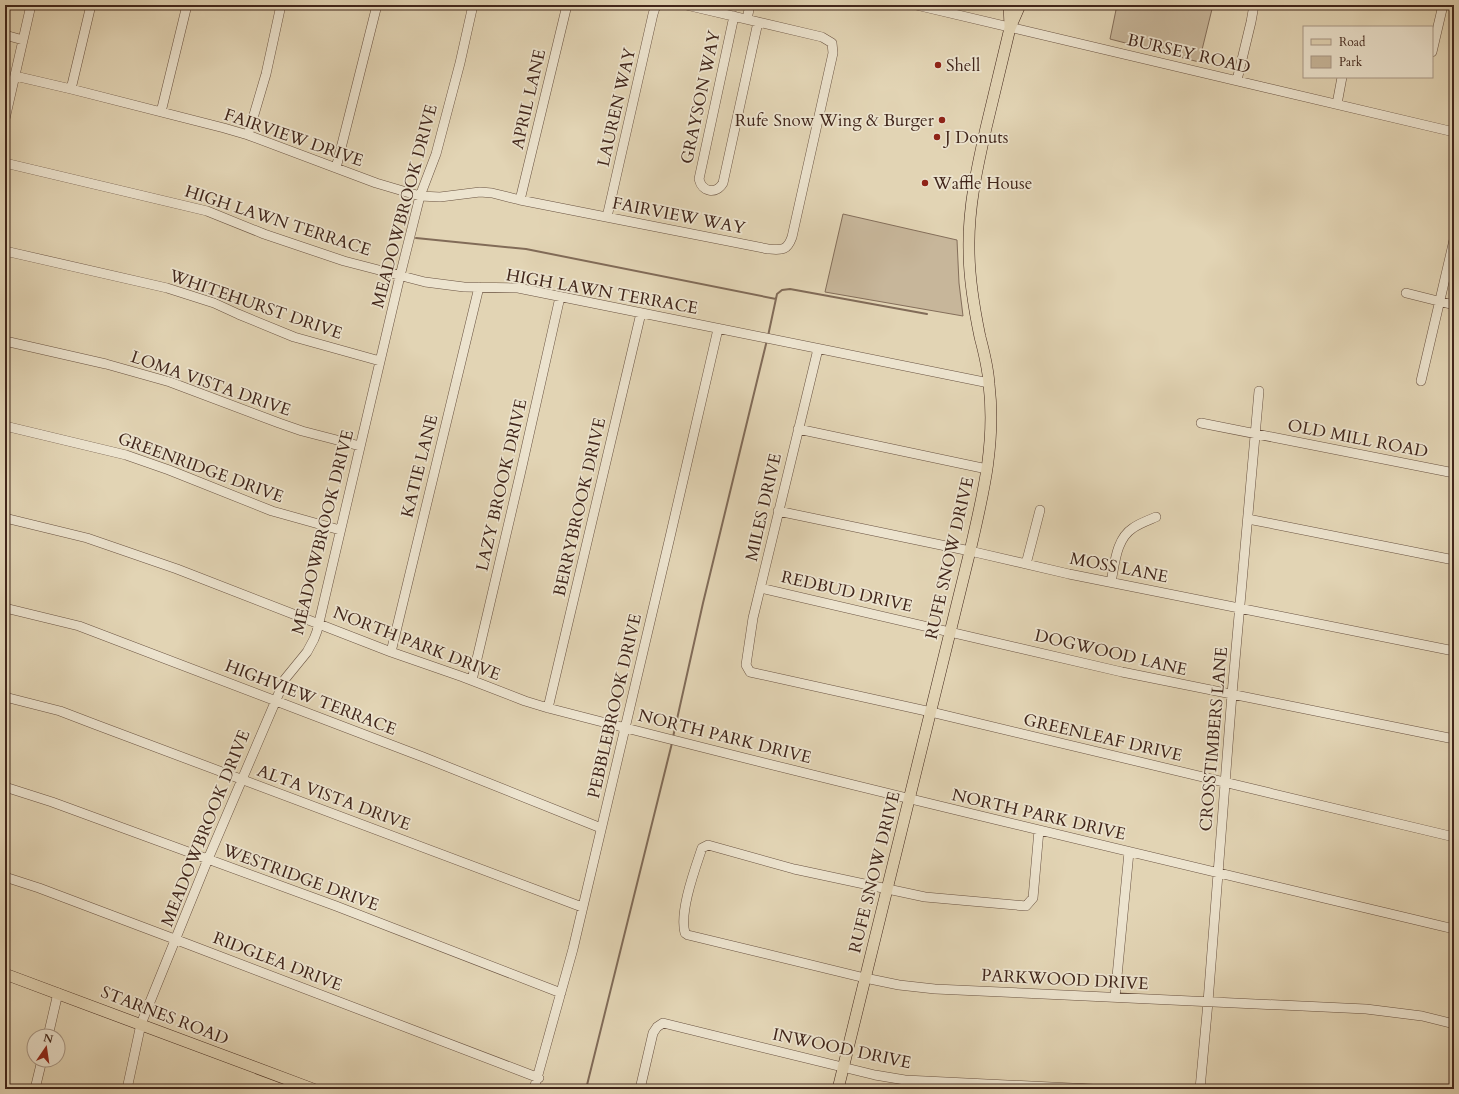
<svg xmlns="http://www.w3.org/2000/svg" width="1459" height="1094" viewBox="0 0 1459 1094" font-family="Cardo,serif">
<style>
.green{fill:#c7b69a;stroke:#846e5a}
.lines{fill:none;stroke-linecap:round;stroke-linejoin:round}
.stream{stroke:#816b58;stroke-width:2}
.minor-casing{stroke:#695241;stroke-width:10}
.major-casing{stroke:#41261b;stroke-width:12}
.minor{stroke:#ece3ce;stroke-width:9}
.major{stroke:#e2d4b4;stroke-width:11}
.poi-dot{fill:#8f2418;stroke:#ece3ce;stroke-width:1.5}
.labels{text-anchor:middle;stroke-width:3.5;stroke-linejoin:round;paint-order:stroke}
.street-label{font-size:17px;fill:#41261b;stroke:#ece3ce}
.poi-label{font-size:17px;fill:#41261b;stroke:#ece3ce;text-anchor:start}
</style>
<rect width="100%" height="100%" fill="#e2d4b4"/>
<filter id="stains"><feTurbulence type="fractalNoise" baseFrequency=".005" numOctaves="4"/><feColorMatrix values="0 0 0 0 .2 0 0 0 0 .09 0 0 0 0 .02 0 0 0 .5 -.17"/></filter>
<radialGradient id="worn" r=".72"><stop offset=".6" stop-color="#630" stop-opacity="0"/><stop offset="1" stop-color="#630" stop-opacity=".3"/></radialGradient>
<path class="green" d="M1117 5H1213L1199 62 1110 39Z
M843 214 957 240 959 283 963 316 825 292Z"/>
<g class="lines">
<path class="stream" d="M416 238 526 249 776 299
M768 336 777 294 782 290 790 289 927 314
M673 737 703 603 767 340
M586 1089 672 743"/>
<defs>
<path id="minor" d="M916 5 1454 132
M734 16 699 179C702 192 716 195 723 183L758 22
M747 19 750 5
M5 35 23 40
M1432 52 1443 5
M15 76 71 89 224 128 248 135 376 183 420 196 440 197 480 192 492 193 520 200 768 249C782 250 787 251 792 237L833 53 832 43 822 37 686 5
M1237 80 1251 22 1254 5
M71 89 91 5
M1337 104 1342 77
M161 112 187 5
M5 119 31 5
M248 135 266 74 281 5
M5 163 207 211 264 234 344 261 425 282 464 287 518 288 989 383
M336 168 377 5
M520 200 567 5
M607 217 653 14 655 8 658 5
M5 251 167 288 214 303 238 314 294 337 380 361
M1406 293 1454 305
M5 341 106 364 170 382 279 423 302 431 360 446
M818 349 753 618 746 665 750 672 931 712 1454 837
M1421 381 1454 240
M1201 423 1454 473
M5 426 126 455 169 470 272 511 340 530
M798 429 987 469
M778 511 970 551 1069 574 1454 651
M5 518 87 538 177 569 391 652 463 677 525 701 548 708C849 786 1152 857 1454 929
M1248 519 1454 560
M1026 564 1040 510
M1111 582C1115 563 1116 539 1133 528 1140 523 1149 520 1156 517
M760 588 1122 672 1454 739
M5 608 79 626 423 757 601 828
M391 652 479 287
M472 680 520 475 560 297
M5 697 60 711 94 724 582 907
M548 708 641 313
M5 787 52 802 336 906 561 993
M1039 830 1033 898 1026 906 925 897 794 869 708 845 702 848C695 869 679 912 685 933L688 935 865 978 899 985 935 989 1366 1009 1422 1016 1454 1024
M5 877 39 888 177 940 539 1078
M1115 997 1129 852
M48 1036 58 993
M35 1089 42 1060
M127 1089 141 1024 208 859 285 679 307 652 314 639 317 631 400 276 420 196 436 154 460 63 473 5
M534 1089 573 949 670 537 718 329
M640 1089 653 1033 657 1027 663 1023 875 1075 905 1080 1093 1089
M1200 1089 1208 1002 1232 694 1259 391"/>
<path id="major" d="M1009 5 1010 26
M5 974 313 1089
M838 1089 970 551C983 495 996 443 989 384 988 368 984 352 980 337 974 308 969 279 969 250 968 208 977 168 986 128 994 94 1002 61 1010 28L1020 5"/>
</defs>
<use href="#minor" class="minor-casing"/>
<use href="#major" class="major-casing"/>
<use href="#minor" class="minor"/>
<use href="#major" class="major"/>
</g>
<g class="poi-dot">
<circle cx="938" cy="65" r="4"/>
<circle cx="942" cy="120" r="4"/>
<circle cx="937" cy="137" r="4"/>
<circle cx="925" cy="183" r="4"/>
</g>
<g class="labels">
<g class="street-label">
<text transform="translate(1189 53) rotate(13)" y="6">BURSEY ROAD</text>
<text transform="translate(700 97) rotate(-78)" y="6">GRAYSON WAY</text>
<text transform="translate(528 99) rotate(-77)" y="6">APRIL LANE</text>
<text transform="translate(616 107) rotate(-77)" y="6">LAUREN WAY</text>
<text transform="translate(294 137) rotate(19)" y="6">FAIRVIEW DRIVE</text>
<text transform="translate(404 206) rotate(-75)" y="6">MEADOWBROOK DRIVE</text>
<text transform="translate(679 215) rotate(11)" y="6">FAIRVIEW WAY</text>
<text transform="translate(278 220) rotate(18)" y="6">HIGH LAWN TERRACE</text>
<text transform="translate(602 291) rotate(10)" y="6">HIGH LAWN TERRACE</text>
<text transform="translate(256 304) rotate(19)" y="6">WHITEHURST DRIVE</text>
<text transform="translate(211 383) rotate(19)" y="6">LOMA VISTA DRIVE</text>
<text transform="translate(1358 438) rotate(11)" y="6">OLD MILL ROAD</text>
<text transform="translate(419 466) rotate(-76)" y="6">KATIE LANE</text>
<text transform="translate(201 467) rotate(20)" y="6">GREENRIDGE DRIVE</text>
<text transform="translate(501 485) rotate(-77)" y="6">LAZY BROOK DRIVE</text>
<text transform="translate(579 507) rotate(-77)" y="6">BERRYBROOK DRIVE</text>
<text transform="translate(763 507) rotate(-77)" y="6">MILES DRIVE</text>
<text transform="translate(322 532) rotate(-76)" y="6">MEADOWBROOK DRIVE</text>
<text transform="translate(949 558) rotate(-77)" y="6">RUFE SNOW DRIVE</text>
<text transform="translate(1119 567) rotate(11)" y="6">MOSS LANE</text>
<text transform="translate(847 591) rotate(13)" y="6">REDBUD DRIVE</text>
<text transform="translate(417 643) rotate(21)" y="6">NORTH PARK DRIVE</text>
<text transform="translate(1111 652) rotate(13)" y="6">DOGWOOD LANE</text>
<text transform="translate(311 697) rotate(21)" y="6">HIGHVIEW TERRACE</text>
<text transform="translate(614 706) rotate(-77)" y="6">PEBBLEBROOK DRIVE</text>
<text transform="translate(725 736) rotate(14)" y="6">NORTH PARK DRIVE</text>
<text transform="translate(1103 737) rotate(13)" y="6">GREENLEAF DRIVE</text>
<text transform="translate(1213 739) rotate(-85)" y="6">CROSSTIMBERS LANE</text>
<text transform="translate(334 797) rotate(20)" y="6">ALTA VISTA DRIVE</text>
<text transform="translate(1039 814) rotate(13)" y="6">NORTH PARK DRIVE</text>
<text transform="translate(205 828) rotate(-68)" y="6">MEADOWBROOK DRIVE</text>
<text transform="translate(874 872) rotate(-76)" y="6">RUFE SNOW DRIVE</text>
<text transform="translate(301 877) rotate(20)" y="6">WESTRIDGE DRIVE</text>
<text transform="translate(278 961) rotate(21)" y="6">RIDGLEA DRIVE</text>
<text transform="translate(1065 979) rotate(3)" y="6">PARKWOOD DRIVE</text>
<text transform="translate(165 1015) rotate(21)" y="6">STARNES ROAD</text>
<text transform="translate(842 1048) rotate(12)" y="6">INWOOD DRIVE</text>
</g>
<g class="poi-label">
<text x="946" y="71">Shell</text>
<text x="934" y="126" text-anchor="end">Rufe Snow Wing &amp; Burger</text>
<text x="945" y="143">J Donuts</text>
<text x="933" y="189">Waffle House</text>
</g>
</g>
<rect width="1459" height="1094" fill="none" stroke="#e2d4b4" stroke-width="20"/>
<rect x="6" y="6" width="1447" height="1082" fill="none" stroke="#41261b" stroke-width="2"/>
<rect x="10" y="10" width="1439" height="1074" fill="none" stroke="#41261b"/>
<rect x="1303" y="26" width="130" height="52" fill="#ece3ce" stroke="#a89786"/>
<rect x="1311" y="39" width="20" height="6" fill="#e2d4b4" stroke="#a89786"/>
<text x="1339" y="46" font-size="12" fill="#41261b">Road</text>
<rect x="1311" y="56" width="20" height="12" fill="#c7b69a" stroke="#a89786"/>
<text x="1339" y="66" font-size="12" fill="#41261b">Park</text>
<g transform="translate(46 1048) rotate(13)"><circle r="19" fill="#ece3ce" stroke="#a89786"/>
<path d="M0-3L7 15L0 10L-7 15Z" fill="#8f2418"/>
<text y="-6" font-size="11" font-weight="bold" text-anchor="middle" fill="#41261b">N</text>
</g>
<rect width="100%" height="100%" filter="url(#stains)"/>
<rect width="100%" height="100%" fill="url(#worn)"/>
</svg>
